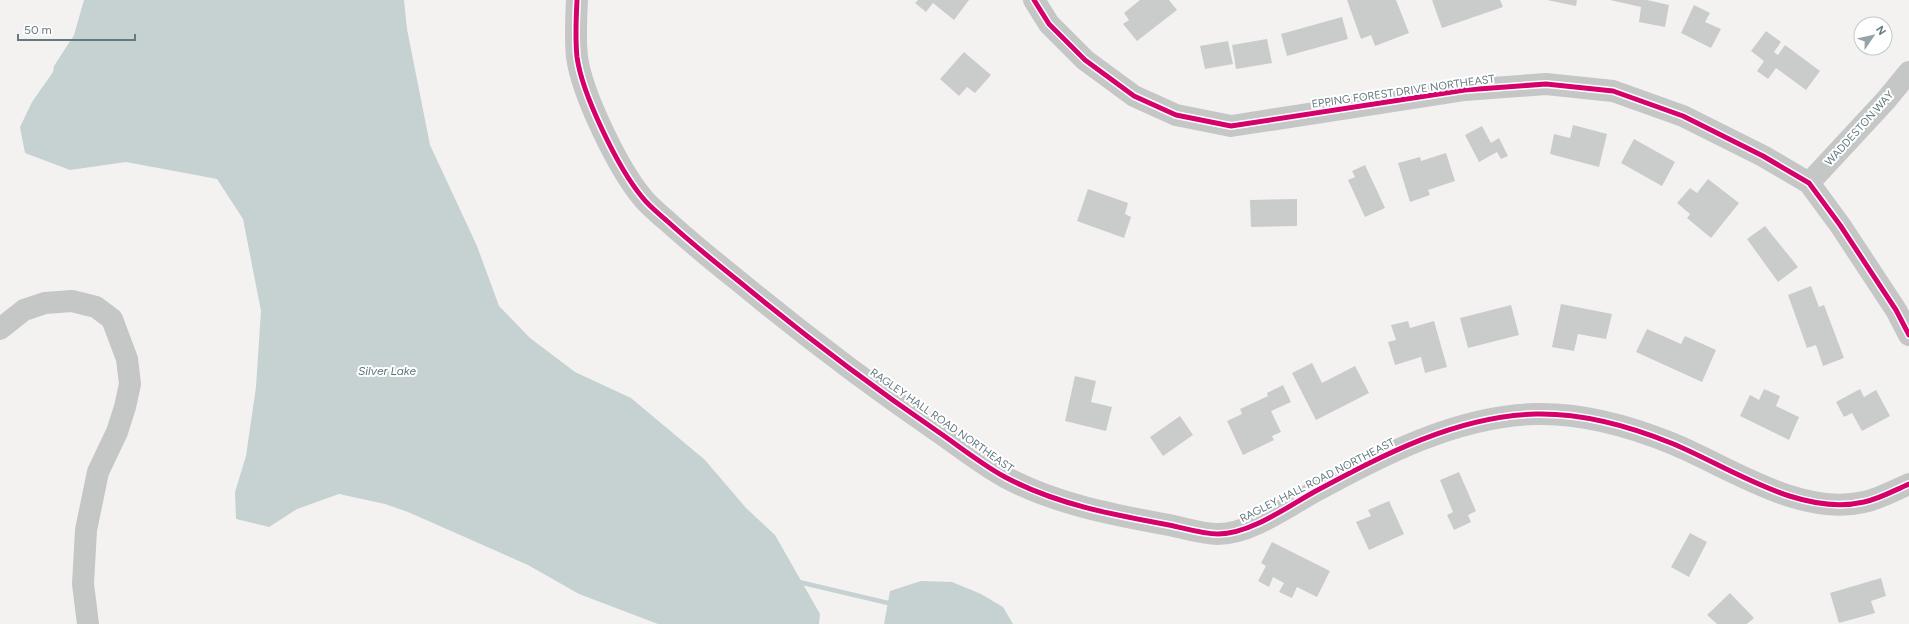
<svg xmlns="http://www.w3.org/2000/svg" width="1909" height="624" viewBox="0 0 1909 624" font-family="Figtree,sans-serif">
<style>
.water{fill:#c6d1d2}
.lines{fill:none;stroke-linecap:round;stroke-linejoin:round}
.stream{stroke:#c6d1d2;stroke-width:4.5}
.building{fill:#cacccc}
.minor{stroke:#c5c7c7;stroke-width:22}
.cycleway-casing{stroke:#fff;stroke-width:8}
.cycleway{stroke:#d6006c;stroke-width:5}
.labels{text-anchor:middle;stroke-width:4;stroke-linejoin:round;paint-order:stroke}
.street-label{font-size:11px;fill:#637a81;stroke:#fff}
.water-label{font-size:12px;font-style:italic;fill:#5a7678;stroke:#fff}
</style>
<rect width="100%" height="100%" fill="#f3f2f1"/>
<path class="water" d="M84 0H404L407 29 430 145 477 246 499 306 530 338 575 372 631 398 705 460 746 508 775 535 820 614 819 624H658L579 594 528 565 408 512 385 504 339 494 297 509 269 527 236 519 235 492 246 456 256 387 261 311 243 219 217 179 126 162 70 170 25 153 20 127 32 102 53 72 54 66 74 35Z
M921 581 952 582 981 594 1003 607 1013 624H884L890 591Z"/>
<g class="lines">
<path class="stream" d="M799 582 888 603"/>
</g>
<path class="building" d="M918 0H969L954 20 933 3 926 12 915 3Z
M1140 0H1169L1177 10 1137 41 1123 24 1129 20 1124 13Z
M1347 0H1396L1409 33 1375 46 1371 35 1361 39Z
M1432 0H1500L1503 7 1442 28Z
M1547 0H1577L1576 6Z
M1610 0H1647L1669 5 1665 27 1639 22 1641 7Z
M1694 5 1710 13 1705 22 1721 29 1711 48 1681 33Z
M1342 17 1348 39 1287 56 1281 34Z
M1766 31 1781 42 1774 52 1778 55 1785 45 1820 71 1806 90 1776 68 1768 79 1757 71 1764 61 1751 51Z
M1267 39 1272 63 1236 69 1232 45Z
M1228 41 1233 64 1205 69 1200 46Z
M964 52 991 75 975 93 967 87 959 96 940 79Z
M1573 125 1607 134 1599 167 1550 154 1554 134 1570 138Z
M1482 126 1491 143 1499 138 1508 156 1501 159 1497 152 1479 162 1465 135Z
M1634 139 1675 162 1662 186 1621 163Z
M1446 153 1455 181 1428 190 1430 195 1410 202 1398 163 1420 157 1421 161Z
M1365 165 1385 208 1365 217 1348 180 1355 177 1352 171Z
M1708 179 1739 203 1711 238 1687 218 1690 214 1677 203 1690 188 1697 193Z
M1088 189 1128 203 1125 214 1131 217 1124 238 1077 221Z
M1297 199V226L1251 227 1250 200Z
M1765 226 1798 267 1778 282 1747 239Z
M1811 286 1819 307 1824 305 1844 358 1823 366 1816 345 1807 348 1788 295Z
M1561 304 1612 314 1606 339 1578 334 1574 351 1552 347Z
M1511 305 1519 335 1468 348 1460 318Z
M1408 321 1410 328 1434 321 1447 367 1425 373 1421 357 1395 365 1388 342 1396 340 1391 325Z
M1647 329 1681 344 1685 336 1716 350 1702 382 1636 352Z
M1312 363 1322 383 1355 366 1369 393 1316 420 1292 373Z
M1075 376 1096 381 1091 402 1112 407 1106 431 1065 421Z
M1283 385 1291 402 1271 411 1281 432 1272 436 1274 440 1243 455 1227 421 1242 414 1240 409 1268 396 1267 393Z
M1764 389 1780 396 1776 406 1799 417 1789 440 1740 416 1750 395 1759 400Z
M1860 389 1864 397 1876 390 1890 416 1862 431 1852 413 1844 417 1836 402Z
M1180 416 1193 435 1163 456 1150 437Z
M1459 472 1476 511 1468 515 1471 522 1454 530 1447 515 1453 512 1440 480Z
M1389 501 1404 534 1369 550 1356 522 1371 516 1368 510Z
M1690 533 1707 542 1689 577 1671 567Z
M1272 542 1330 571 1317 597 1297 587 1292 598 1279 592 1284 583 1273 577 1269 587 1258 581 1266 566 1261 563Z
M1881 578 1886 596 1871 601 1875 613 1839 623 1830 593Z
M1730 593 1754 618 1747 624H1717L1707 615Z"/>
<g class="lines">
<path class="minor" d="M577 0C576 19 575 38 577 57 582 94 618 168 642 197 649 206 658 213 666 220 690 242 716 263 741 283 804 335 870 385 937 431 959 446 981 464 1005 477 1055 504 1114 515 1169 525 1184 528 1202 534 1218 534 1250 534 1287 507 1314 492 1383 455 1456 416 1536 414 1582 413 1629 426 1671 443 1728 466 1799 517 1864 502 1879 499 1895 490 1909 484
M1034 0 1049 24 1085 60 1134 96 1176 115 1231 126 1465 90 1546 84 1613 91 1683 116 1763 156 1809 183 1840 225 1896 310 1909 335
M1809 183 1886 100 1909 72
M0 329 24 310 45 303 72 301 96 307 112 319 127 359 130 384 125 407 117 432 98 472 86 530 83 584 88 624"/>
<defs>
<path id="cycleway" d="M577 0C576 19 575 38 577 57 582 94 618 168 642 197 649 206 658 213 666 220 690 242 716 263 741 283 804 335 870 385 937 431 959 446 981 464 1005 477 1055 504 1114 515 1169 525 1184 528 1202 534 1218 534 1250 534 1287 507 1314 492 1383 455 1456 416 1536 414 1582 413 1629 426 1671 443 1728 466 1799 517 1864 502 1879 499 1895 490 1909 484
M1034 0 1049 24 1085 60 1134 96 1176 115 1231 126 1465 90 1546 84 1613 91 1683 116 1763 156 1809 183 1840 225 1896 310 1909 335"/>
</defs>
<use href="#cycleway" class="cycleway-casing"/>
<use href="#cycleway" class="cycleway"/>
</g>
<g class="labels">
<g class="street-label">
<text transform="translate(1403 91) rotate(-8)" y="4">EPPING FOREST DRIVE NORTHEAST</text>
<text transform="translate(1859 128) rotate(-48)" y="4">WADDESTON WAY</text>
<text transform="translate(942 420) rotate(35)" y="4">RAGLEY HALL ROAD NORTHEAST</text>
<text transform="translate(1317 480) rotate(-27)" y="4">RAGLEY HALL ROAD NORTHEAST</text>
</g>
<g class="water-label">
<text x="387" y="375">Silver Lake</text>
</g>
</g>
<g transform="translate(1873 36) rotate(56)"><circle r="19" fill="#ffffff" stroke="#c1cacd"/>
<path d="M0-3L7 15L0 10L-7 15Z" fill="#95a4a8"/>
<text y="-6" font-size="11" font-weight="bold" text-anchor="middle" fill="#637a81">N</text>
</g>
<path d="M18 34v6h117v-6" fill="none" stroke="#637a81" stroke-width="2"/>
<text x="24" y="34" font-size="12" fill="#637a81" stroke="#ffffff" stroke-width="3" paint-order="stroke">50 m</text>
</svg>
